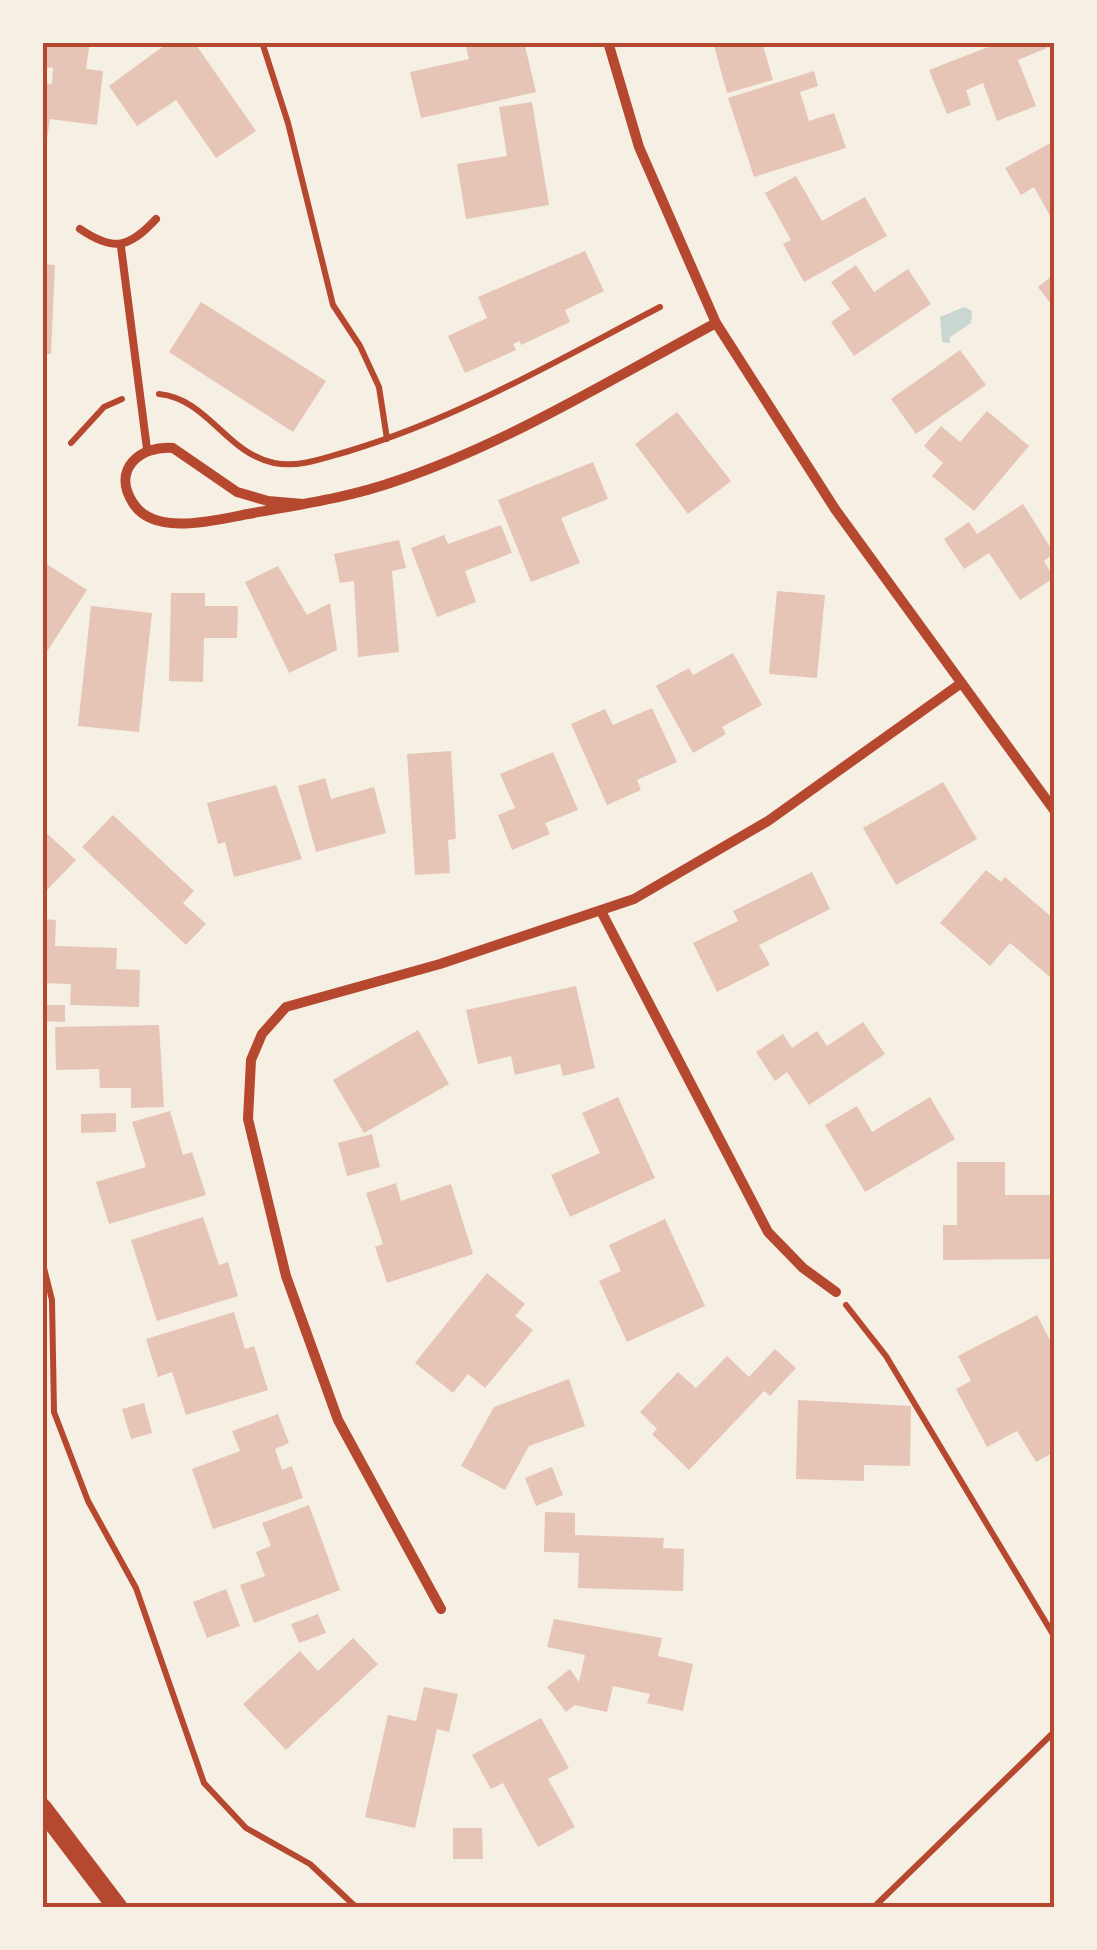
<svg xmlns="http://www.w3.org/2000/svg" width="1097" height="1950" viewBox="0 0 1097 1950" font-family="'Archivo Narrow',sans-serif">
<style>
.water{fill:#c9d6d2}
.building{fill:#e6c5b7}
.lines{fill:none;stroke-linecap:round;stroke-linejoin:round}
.path{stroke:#b5482f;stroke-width:6}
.service{stroke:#b5482f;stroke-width:8}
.minor{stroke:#b5482f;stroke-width:10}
.secondary{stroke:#b5482f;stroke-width:20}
.neatline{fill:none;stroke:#b5482f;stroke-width:4}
</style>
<rect width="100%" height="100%" fill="#f6efe4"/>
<path class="water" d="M964 307 972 311 971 323 950 337V343L942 342 940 317Z"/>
<path class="building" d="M47 42H90L86 69 103 71 97 125 50 119 46 146H42V83L52 84 53 68 43 67Z
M169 42H194L256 131 216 158 176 100 137 126 109 86Z
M465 42H524L536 92 421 118 410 72 469 59Z
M713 42H762L773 80 727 93Z
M1001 42H1045L1047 48 1018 60 1036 106 997 121 983 83 966 90 971 105 947 114 929 70Z
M814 71 818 86 800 92 809 121 834 113 846 148 754 177 728 98Z
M532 102 549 205 466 219 457 164 507 156 499 107Z
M1054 141V223L1034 187 1021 195 1005 168Z
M796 176 822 221 865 197 887 236 804 282 783 244 791 240 765 193Z
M585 251 604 291 565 310 570 322 521 345 520 341 513 344 516 350 465 373 448 336 487 318 478 297Z
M42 264 55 265 51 354H42Z
M856 265 874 292 908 269 931 304 854 356 831 322 850 309 831 282Z
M1054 274V308L1038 287Z
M201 302 326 381 293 432 169 352Z
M960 350 986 385 916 434 891 399Z
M987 411 1029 446 974 511 932 476 943 463 924 446 941 426 960 442Z
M677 412 731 481 688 514 635 444Z
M593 462 608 499 561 518 580 563 531 582 498 500Z
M1023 504 1054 553 1044 561 1054 578 1020 600 989 553 964 569 944 539 969 522 977 534Z
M501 525 512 553 465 571 476 602 437 617 411 548 444 535 448 544Z
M399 540 406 568 392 571 399 652 358 657 354 581 340 583 334 554Z
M42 561 87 590 42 659Z
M278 566 307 615 330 603 337 650 289 673 245 582Z
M777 591 825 595 817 678 769 674Z
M171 593H205V606H238L237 638H204L203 682 169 681Z
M91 606 152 613 139 732 78 726Z
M733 653 762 705 722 727 726 734 693 753 656 686 689 668 693 675Z
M652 708 677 762 637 780 641 790 607 805 571 724 605 709 613 725Z
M451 751 456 839 448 840 450 873 415 875 407 754Z
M553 752 578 810 545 823 550 834 512 850 498 815 515 808 500 774Z
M325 778 331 799 374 787 386 833 316 852 298 786Z
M943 782 977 839 896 885 863 828Z
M276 785 302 859 234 877 225 842 218 844 207 803Z
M113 815 194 891 183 903 206 924 186 945 82 847Z
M42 829 76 860 46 891 42 887Z
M986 870 1001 882 1005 877 1054 919V971L1050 977 1010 943 990 966 940 923Z
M812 872 830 909 759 945 770 965 717 992 693 943 738 921 733 911Z
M42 919 56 920 55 946 117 948 116 969 140 970 139 1007 70 1005 71 984 42 983Z
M576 986 595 1068 563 1076 560 1064 515 1075 511 1056 478 1064 466 1010Z
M42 1005H65V1022L42 1021Z
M863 1022 885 1054 809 1105 787 1072 775 1081 756 1052 783 1034 792 1048 817 1031 827 1046Z
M159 1025 164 1107 131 1108V1088H100L99 1069 56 1070 55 1027Z
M418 1030 449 1084 364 1133 333 1080Z
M618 1097 655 1178 570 1217 551 1175 600 1153 582 1113Z
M930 1097 955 1139 865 1192 825 1125 857 1106 872 1132Z
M170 1111 183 1155 192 1152 206 1195 109 1224 96 1182 146 1167 132 1122Z
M116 1113V1132L81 1133V1114Z
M372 1134 380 1167 347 1176 338 1143Z
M957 1162H1005V1195H1054V1259L943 1260V1225H957Z
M396 1183 401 1201 451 1184 473 1254 387 1283 375 1247 383 1244 366 1193Z
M203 1217 219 1265 228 1262 238 1296 157 1321 131 1240Z
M665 1219 705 1306 627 1342 599 1281 621 1271 609 1245Z
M487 1273 525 1304 515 1316 533 1330 485 1388 468 1374 453 1393 415 1363Z
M234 1312 245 1349 254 1346 268 1390 186 1415 172 1372 158 1377 146 1339Z
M1037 1315 1054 1348V1452L1036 1462 1017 1431 987 1447 956 1389 971 1381 958 1356Z
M775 1349 796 1368 770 1396 764 1391 689 1470 652 1434 657 1429 640 1412 678 1372 696 1388 727 1356 749 1377Z
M569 1379 585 1426 529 1446 505 1490 461 1466 494 1407Z
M798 1400 911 1406 910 1466 864 1465V1481L796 1479Z
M144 1403 152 1433 131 1439 122 1409Z
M278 1414 289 1443 275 1449 282 1470 292 1466 303 1498 213 1529 192 1469 240 1451 232 1431Z
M552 1467 563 1495 536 1506 525 1478Z
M309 1505 340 1590 254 1623 240 1585 265 1576 256 1552 271 1546 262 1523Z
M545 1512 575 1513V1535L664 1538 663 1548 684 1549 683 1591 578 1588 579 1553 544 1552Z
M226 1589 240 1626 207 1638 193 1602Z
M318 1614 326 1633 299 1643 291 1624Z
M554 1619 662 1638 658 1656 693 1664 683 1711 647 1703 650 1694 613 1686 607 1712 575 1705 566 1712 547 1687 570 1669 579 1682 585 1655 547 1647Z
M353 1638 378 1664 286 1750 243 1704 300 1651 318 1671Z
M424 1687 458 1694 449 1732 437 1729 415 1828 365 1817 388 1715 416 1721Z
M541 1718 569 1768 548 1779 575 1827 538 1847 503 1783 491 1789 472 1755Z
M453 1828H482L483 1859H453Z"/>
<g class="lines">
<path class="path" d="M262 42 288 123 333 305 360 346 379 387 387 439
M159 394C208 399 226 453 274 463 299 468 324 458 349 451 459 418 558 360 660 307
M71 443 104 407 122 399
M42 1260 52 1300 54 1412 88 1501 136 1588 204 1783 246 1828 310 1864 357 1908
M846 1305 886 1356 1054 1636
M873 1908 1054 1732"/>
<path class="service" d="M80 229C114 252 129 248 156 219
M121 247 147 449"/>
<path class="minor" d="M608 42 639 147 716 323 835 509 1054 810
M303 504 268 501 237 492 173 448C141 445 111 469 133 503 154 537 216 520 248 514 297 505 348 498 396 481 508 443 612 379 716 323
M602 913 768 1232 803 1268 836 1292
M441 1609 338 1420 286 1276 248 1119 251 1060 262 1034 286 1007 440 964 634 899 768 821 960 684"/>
<path class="secondary" d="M42 1808 118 1908"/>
</g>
<rect width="1097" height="1950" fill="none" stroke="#f6efe4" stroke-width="90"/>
<rect x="45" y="45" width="1007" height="1860" class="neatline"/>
</svg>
